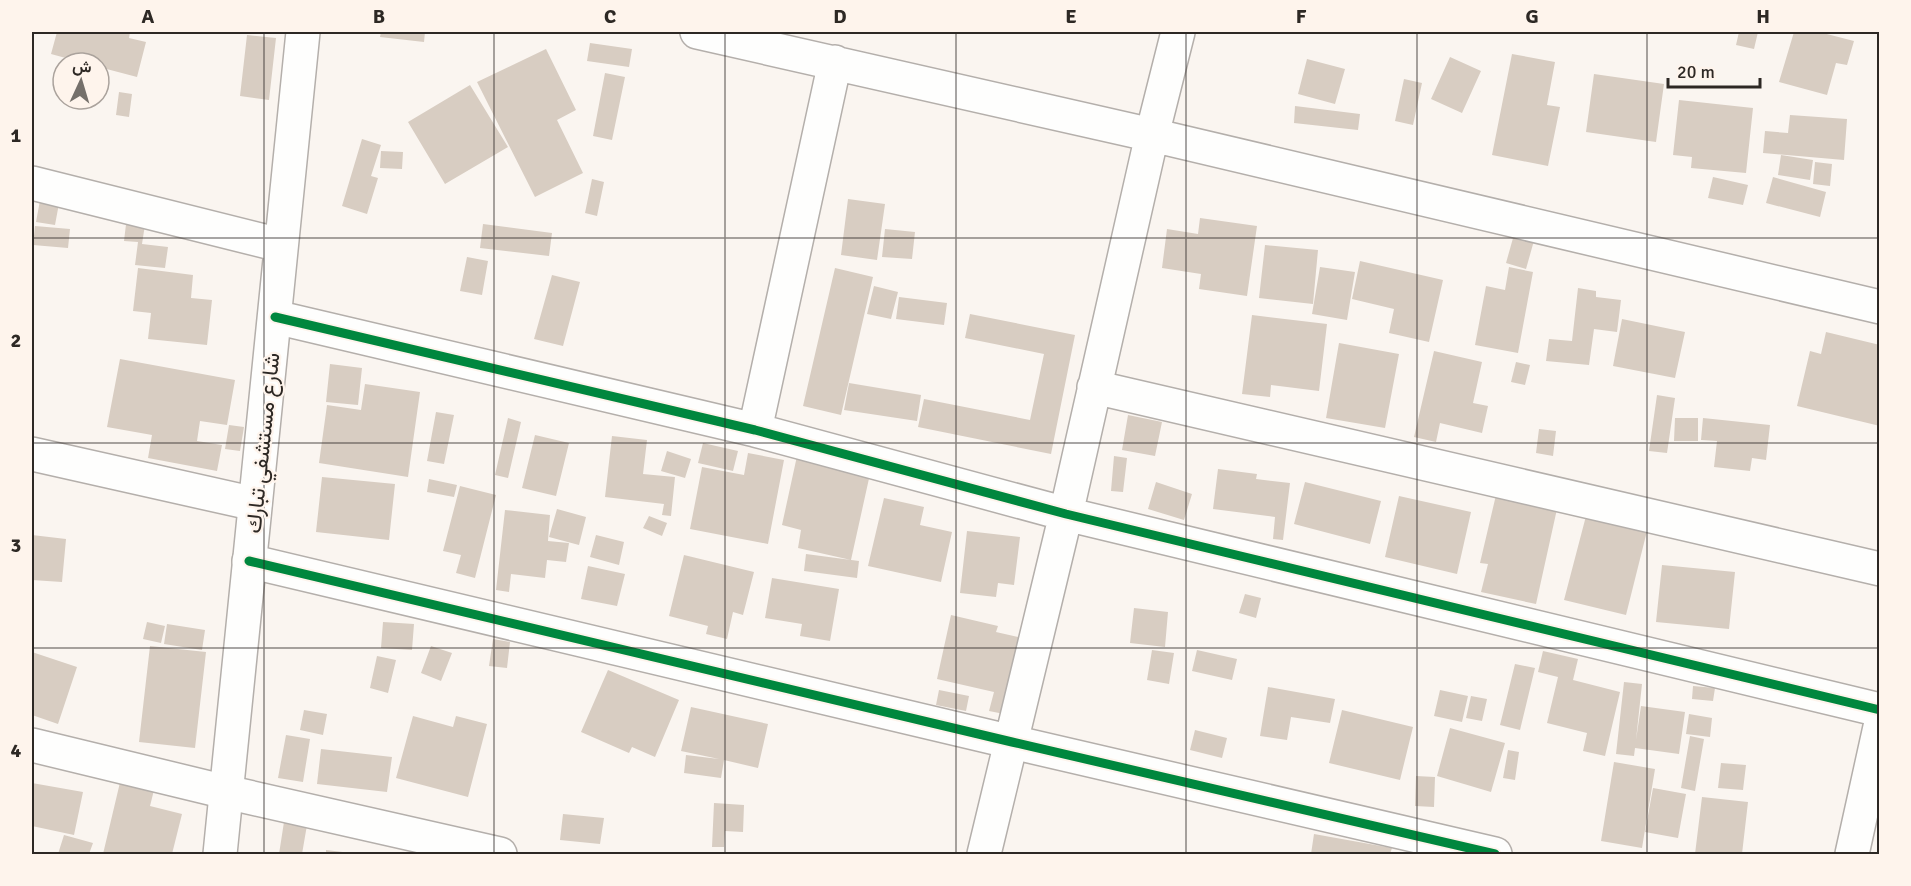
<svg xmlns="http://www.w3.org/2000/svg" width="1911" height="886" viewBox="0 0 1911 886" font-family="Signika,Vazirmatn,sans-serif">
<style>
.building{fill:#d8cdc2}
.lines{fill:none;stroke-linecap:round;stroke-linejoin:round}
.minor-casing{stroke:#b4afab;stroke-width:36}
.tertiary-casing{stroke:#b4afab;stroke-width:36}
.minor{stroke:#fefefd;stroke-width:33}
.tertiary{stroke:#fefefd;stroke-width:33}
.cycleway-casing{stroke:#fef4ec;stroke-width:13}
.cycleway{stroke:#00873e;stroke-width:9}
.grid{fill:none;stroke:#2d2824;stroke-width:1.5;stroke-opacity:0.55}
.labels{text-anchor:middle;stroke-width:4.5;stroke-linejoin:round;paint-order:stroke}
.street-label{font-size:22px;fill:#2d2824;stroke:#fef4ec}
.neatline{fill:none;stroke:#2d2824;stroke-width:2}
.grid-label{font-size:20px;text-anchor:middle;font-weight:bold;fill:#2d2824}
</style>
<rect width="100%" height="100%" fill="#faf5f0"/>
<path class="building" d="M57 32H130L129 38 146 42 137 77 99 67V63H84L51 54Z
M381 32H425L424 42 380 37Z
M1739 32H1758L1754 49 1736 45Z
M1794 32H1819L1854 41 1847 65 1836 63 1827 95 1779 82Z
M247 35 276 38 269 100 240 96Z
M590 43 632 49 629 67 587 61Z
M546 49 576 110 557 120 583 173 535 197 477 82Z
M1512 54 1555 62 1547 105 1560 107 1548 166 1492 155Z
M1450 57 1481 71 1462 113 1431 99Z
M1307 59 1345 69 1335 104 1298 94Z
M605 73 625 77 612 140 593 136Z
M1594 74 1664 84 1656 142 1586 132Z
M1404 79 1422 83 1413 125 1395 121Z
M470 85 508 147 445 184 408 122Z
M119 92 132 94 129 117 116 115Z
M1679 100 1753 108 1746 173 1691 168 1692 157 1673 155Z
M1295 106 1360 114 1358 130 1294 123Z
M1790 115 1847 119 1844 160 1763 153 1765 131 1788 133Z
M362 139 381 145 371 176 378 178 367 214 342 206Z
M381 151 403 152 402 169 380 168Z
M1781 155 1813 160 1810 180 1778 175Z
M1815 162 1832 164 1830 186 1813 184Z
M1713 177 1748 185 1743 205 1708 198Z
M1773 177 1826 192 1820 217 1766 203Z
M592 179 604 182 597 216 585 213Z
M41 195 60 198 55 225 36 222Z
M848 199 885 204 877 260 841 255Z
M127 216 146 218 142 244 168 247 165 268 135 265 138 242 124 241Z
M1200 218 1257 226 1247 296 1199 289 1201 274 1162 268 1167 229 1198 234Z
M483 224 552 233 549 256 480 248Z
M35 226 70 229 68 248 33 245Z
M885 229 915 232 912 259 882 257Z
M1515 231 1535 237 1526 269 1506 263Z
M1265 245 1318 250 1313 304 1259 298Z
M467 257 488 261 482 295 460 291Z
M1360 261 1443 280 1429 342 1389 333 1394 309 1352 299Z
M1320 267 1355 272 1347 320 1312 314Z
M1509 267 1533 272 1518 353 1475 345 1486 286 1505 290Z
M138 268 193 275 191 298 212 300 207 345 148 339 151 313 133 311Z
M835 268 873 277 841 415 803 406Z
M552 275 580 282 563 346 534 339Z
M874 286 898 292 891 319 867 314Z
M1578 288 1596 291V297L1621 300 1617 332 1594 329 1589 365 1546 361 1549 339 1572 341Z
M899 297 947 303 944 325 896 319Z
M970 314 1075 335 1051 454 918 427 924 399 1030 420 1044 354 965 338Z
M1252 315 1327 324 1319 391 1271 385 1270 397 1242 394Z
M1622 319 1685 332 1675 378 1613 366Z
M1826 332 1880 345V426L1797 406 1810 351 1821 354Z
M1339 343 1399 354 1385 428 1326 418Z
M1434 351 1482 362 1473 403 1488 406 1482 433 1440 423 1436 442 1414 437Z
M120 359 235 380 227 425 200 421 197 441 222 445 217 471 148 458 152 435 107 427Z
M1516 362 1530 365 1525 385 1511 382Z
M330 364 362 368 358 405 326 402Z
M849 383 921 395 917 421 844 410Z
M365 384 420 392 408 477 319 463 327 405 361 410Z
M1657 395 1675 398 1667 453 1649 451Z
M436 412 454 415 444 464 427 461Z
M1128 415 1162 422 1155 456 1122 450Z
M508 418 521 422 508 478 495 475Z
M1675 418H1698V441H1674Z
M1703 418 1770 425 1766 460 1752 458 1750 471 1714 467 1717 441 1701 440Z
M229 425 244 427 240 451 225 449Z
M1539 429 1556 431 1553 456 1536 453Z
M535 435 569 443 556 496 522 488Z
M612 436 647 440 643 474 675 477 671 516 662 515 664 504 605 497Z
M703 443 738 451 733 471 698 463Z
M667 451 691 459 685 478 661 471Z
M748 453 784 460 768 544 690 529 702 467 744 475Z
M797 456 870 474 851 560 798 548 801 530 782 525Z
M1114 456 1127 458 1123 492 1111 491Z
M1218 469 1257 474 1256 479 1290 483 1283 540 1273 539 1275 517 1213 509Z
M322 477 395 484 389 540 316 532Z
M429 479 457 485 454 497 427 492Z
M1156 482 1192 494 1184 520 1148 509Z
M1305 482 1381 501 1370 544 1294 524Z
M460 486 496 495 475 578 456 573 461 555 443 551Z
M1496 495 1557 509 1536 604 1481 592 1488 564 1480 563Z
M1399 496 1471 512 1457 574 1385 557Z
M884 498 924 507 920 525 952 532 941 582 868 566Z
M557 509 586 517 579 545 549 537Z
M505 510 550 515 548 541 569 543 566 562 547 560 545 578 511 574 509 592 496 590Z
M649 516 667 523 662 536 643 528Z
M1586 516 1647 531 1626 615 1564 600Z
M967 531 1020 537 1014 585 998 583 996 597 960 593Z
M32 535 66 539 62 582 32 580Z
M596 535 624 542 619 565 590 557Z
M806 554 859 561 857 578 804 571Z
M684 555 754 572 743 615 733 612 727 639 706 634 708 626 669 616Z
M1662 565 1735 572 1729 629 1656 622Z
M588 566 625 574 617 606 581 599Z
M772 578 839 589 830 641 800 636 802 624 765 618Z
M1245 594 1261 598 1256 618 1239 613Z
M1134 608 1168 612 1165 647 1130 643Z
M951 615 998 626 996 632 1036 641 1019 717 989 711 994 692 937 679Z
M147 622 165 626 161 643 143 639Z
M383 622 414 624 412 650 381 648Z
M167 624 205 630 202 650 164 644Z
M493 639 510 642 507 668 489 666Z
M150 646 206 652 195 748 139 742Z
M431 646 452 653 441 681 421 673Z
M1152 650 1174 653 1169 684 1147 680Z
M1197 650 1237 659 1232 680 1192 671Z
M1543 651 1578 659 1573 680 1620 692 1605 756 1583 751 1587 733 1547 723 1558 677 1538 672Z
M32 652 77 667 58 724 32 715Z
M377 656 396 660 388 693 370 688Z
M1515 664 1535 668 1520 730 1500 725Z
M608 670 679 700 655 757 632 747 629 753 581 732Z
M1624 682 1642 684 1636 740 1641 706 1685 712 1679 754 1635 748 1634 756 1616 754Z
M1693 686 1715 688 1713 701 1692 699Z
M1268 687 1335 699 1330 723 1291 717 1287 740 1260 736Z
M939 690 969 696 966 711 936 705Z
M1440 690 1468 696 1462 722 1434 716Z
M1471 696 1487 699 1482 721 1466 718Z
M691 707 768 724 758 768 724 760 721 778 684 773 686 755 719 759 681 751Z
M304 710 327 714 323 735 300 730Z
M1342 710 1413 727 1400 780 1329 763Z
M1689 714 1712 718 1710 737 1686 734Z
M413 716 453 727 456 716 487 724 468 797 396 778Z
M1450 728 1505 743 1491 792 1437 776Z
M1195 730 1227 738 1222 758 1190 750Z
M286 735 310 739 303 782 278 778Z
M1690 736 1704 739 1695 791 1681 788Z
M321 749 392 757 387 792 317 784Z
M1508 750 1519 752 1515 780 1503 778Z
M1614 762 1655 769 1642 848 1601 841Z
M1721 763 1746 765 1743 790 1718 788Z
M122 774 156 782 150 806 182 814 172 854H103Z
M1416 776 1435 777 1434 807 1415 806Z
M32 783 83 792 74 835 32 826Z
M1653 788 1686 794 1678 838 1645 832Z
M1702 797 1748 802 1742 854H1695Z
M714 803 744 805 743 832 725 831 724 847H712Z
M563 814 604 818 600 844 560 840Z
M284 822 307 825 302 854H279Z
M1314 834 1392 848 1390 854H1311Z
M64 835 93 843 89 854H58Z
M326 850 351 853V854H326Z"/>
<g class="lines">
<defs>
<path id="minor" d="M697 32 1152 135 1880 307
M32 183 280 245
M275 317 755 430 1066 514 1880 710
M1094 387 1880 569
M755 430 835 62
M32 454 255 504
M249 561 1012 742 1495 854
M32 745 226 792 500 854
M984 854 1066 514 1152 135 1178 32"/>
<path id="tertiary" d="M220 854 303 32
M1852 854 1880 727"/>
</defs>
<use href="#minor" class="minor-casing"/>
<use href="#tertiary" class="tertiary-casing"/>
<use href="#minor" class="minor"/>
<use href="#tertiary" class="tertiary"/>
<defs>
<path id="cycleway" d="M275 317 755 430 1066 514 1880 710
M249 561 1012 742 1495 854"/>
</defs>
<use href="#cycleway" class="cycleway-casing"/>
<use href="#cycleway" class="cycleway"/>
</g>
<path class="grid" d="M264 32V854M494 32V854M725 32V854M956 32V854M1186 32V854M1417 32V854M1647 32V854M32 238H1880M32 443H1880M32 648H1880"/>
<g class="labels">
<g class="street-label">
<text transform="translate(262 443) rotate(-84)" y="8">شارع مستشفي تبارك</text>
</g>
</g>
<rect width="1911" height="886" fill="none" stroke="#fef4ec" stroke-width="66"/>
<g transform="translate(81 81) rotate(4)"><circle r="28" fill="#fef4ec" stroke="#aaa29c" stroke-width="1.5"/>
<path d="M0-4.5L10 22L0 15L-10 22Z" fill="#75706b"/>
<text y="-9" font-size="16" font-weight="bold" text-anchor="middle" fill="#2d2824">ش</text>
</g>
<path d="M1668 78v9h92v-9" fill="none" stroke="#2d2824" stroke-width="3"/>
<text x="1677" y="78" font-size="18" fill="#2d2824" stroke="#fef4ec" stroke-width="4.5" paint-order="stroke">20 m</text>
<rect x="33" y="33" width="1845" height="820" class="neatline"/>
<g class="grid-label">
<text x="148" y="23">A</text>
<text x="379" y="23">B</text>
<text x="610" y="23">C</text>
<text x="840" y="23">D</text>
<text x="1071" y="23">E</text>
<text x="1301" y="23">F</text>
<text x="1532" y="23">G</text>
<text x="1763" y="23">H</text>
<text x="16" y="142">1</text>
<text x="16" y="347">2</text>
<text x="16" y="552">3</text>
<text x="16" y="757">4</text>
</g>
</svg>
